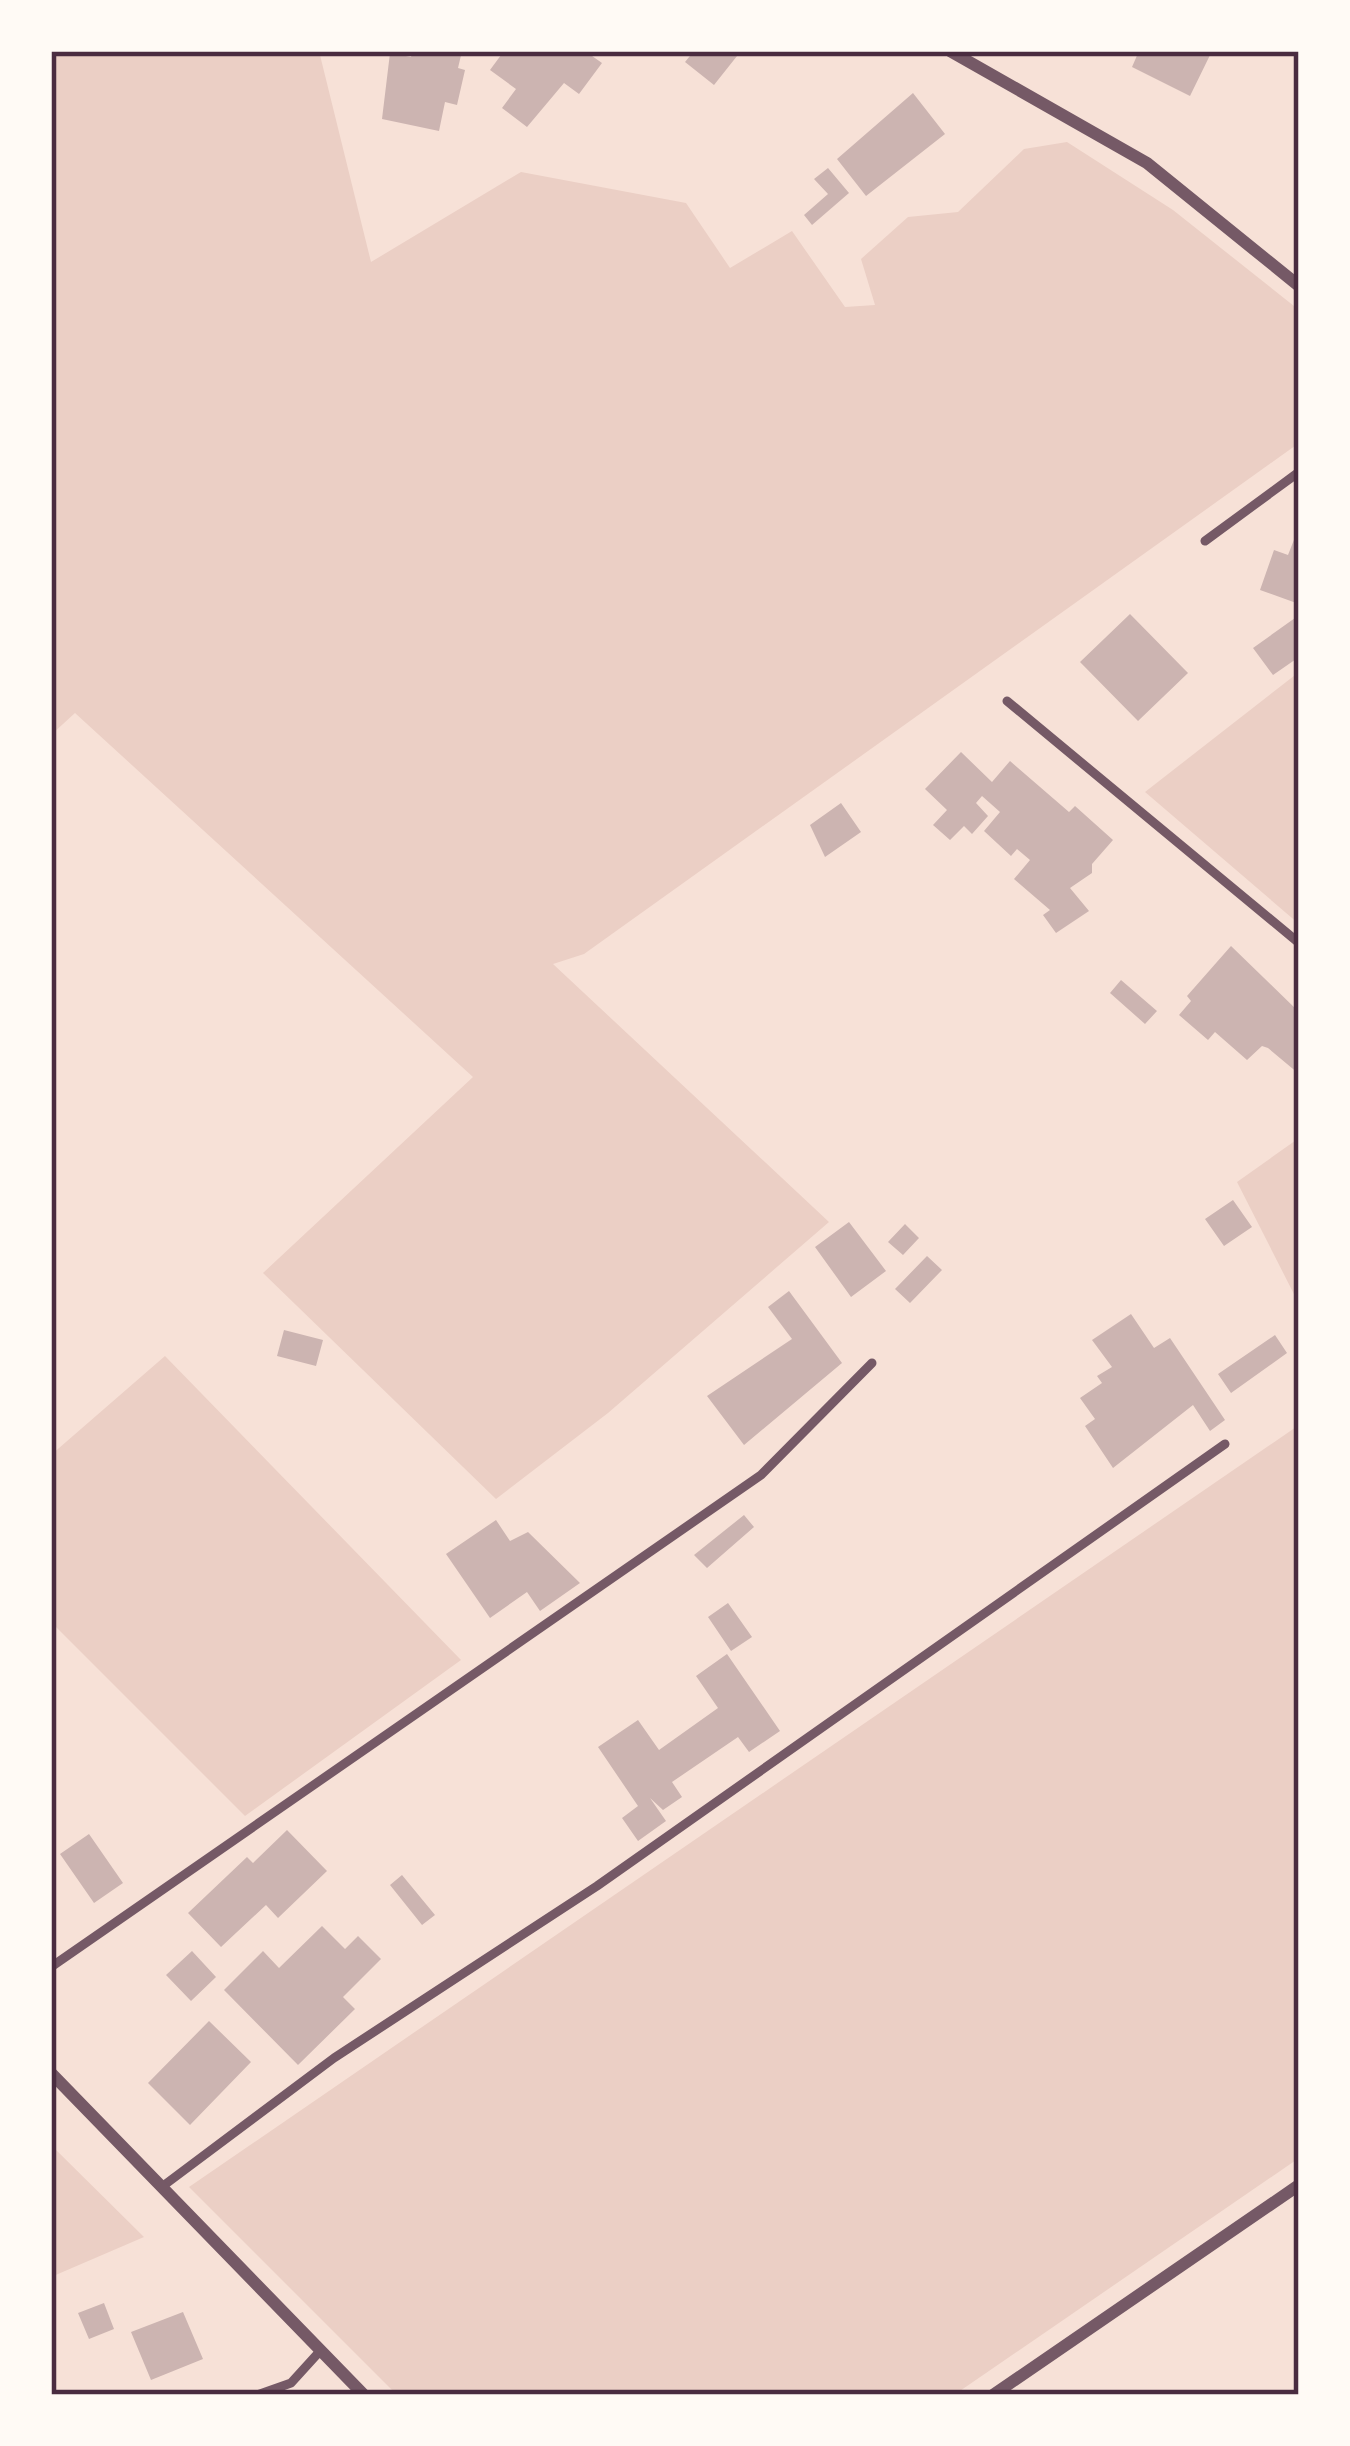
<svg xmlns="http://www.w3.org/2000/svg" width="1350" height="2446" viewBox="0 0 1350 2446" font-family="Barlow,sans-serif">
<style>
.green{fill:#ebcfc5}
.building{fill:#ccb4b1}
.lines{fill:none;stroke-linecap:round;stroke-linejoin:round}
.service{stroke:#755966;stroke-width:9}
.minor{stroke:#755966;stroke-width:12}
.neatline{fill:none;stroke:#4a2c40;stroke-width:4.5}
</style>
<rect width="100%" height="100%" fill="#f7e1d7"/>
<path class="green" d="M51 51H319L371 262 521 172 686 203 730 268 792 231 845 307 875 305 861 259 908 217 958 212 1024 149 1067 142 1173 210 1299 310V443L584 954 553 964 829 1222 608 1413 496 1499 263 1273 473 1077 75 713 51 735Z
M1299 672V924L1145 792Z
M1299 1138V1304L1237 1182Z
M165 1356 461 1660 245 1816 51 1622V1455Z
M1299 1425V2158L954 2395H397L189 2187Z
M51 2145 144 2237 51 2277Z"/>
<path class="building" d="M413 51H462L458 68 465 70 457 105 445 102 439 131 382 119 390 53 411 57Z
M504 51H585L602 63 579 94 564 83 527 127 502 108 516 89 490 70Z
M694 51H741L714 85 685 62Z
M1139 51H1212L1190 96 1132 67Z
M913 93 945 134 866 196 837 159Z
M828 168 849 193 812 225 804 215 828 194 814 179Z
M1299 527V604L1260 590 1274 550 1288 555Z
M1130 614 1188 673 1138 721 1080 662Z
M1295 618 1299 657 1273 675 1253 648Z
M961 752 992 782 1010 761 1069 812 1075 806 1113 840 1092 864V873L1070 888 1089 911 1056 933 1043 915 1050 910 1014 879 1030 860 1017 849 1011 856 984 831 1000 812 982 796 976 803 988 816 972 834 964 826 950 840 933 825 947 810 925 789Z
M841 803 861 832 825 857 810 825Z
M1231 946 1299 1012 1294 1019 1299 1023V1074L1268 1048 1262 1046 1247 1060 1215 1032 1208 1040 1179 1015 1191 1001 1187 996Z
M1121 980 1157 1011 1145 1024 1110 993Z
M1233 1200 1252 1227 1224 1246 1205 1219Z
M849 1222 886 1271 851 1297 815 1247Z
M905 1224 919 1238 903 1255 888 1242Z
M927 1256 942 1270 910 1303 895 1289Z
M789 1291 842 1363 744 1445 707 1396 792 1339 768 1307Z
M1131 1314 1154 1348 1170 1338 1225 1420 1210 1431 1193 1405 1113 1468 1085 1426 1095 1419 1080 1398 1102 1383 1097 1376 1112 1367 1092 1340Z
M284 1330 323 1340 316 1366 277 1356Z
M1275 1335 1287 1353 1231 1393 1218 1374Z
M744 1515 754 1527 707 1568 694 1555Z
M496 1520 510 1541 528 1532 580 1583 540 1611 527 1592 490 1618 446 1554Z
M728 1603 752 1637 731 1651 708 1617Z
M727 1654 780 1731 749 1752 738 1737 672 1782 682 1797 663 1810 650 1798 666 1821 638 1841 622 1818 638 1806 598 1747 638 1720 659 1750 718 1708 696 1676Z
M287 1830 327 1871 278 1918 266 1905 221 1947 188 1913 247 1857 253 1863Z
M89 1834 123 1883 94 1903 60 1854Z
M402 1875 435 1915 422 1925 390 1885Z
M322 1926 345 1949 358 1936 381 1959 343 1997 355 2009 298 2065 224 1990 263 1951 279 1968Z
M192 1951 216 1977 191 2001 166 1975Z
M209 2021 251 2062 190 2125 148 2083Z
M104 2303 114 2329 89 2339 78 2313Z
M183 2312 203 2359 151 2380 131 2332Z"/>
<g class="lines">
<path class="service" d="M1205 541 1299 472
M1007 701 1299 943
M51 1967 761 1475 872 1363
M163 2186 334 2058 597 1886 1225 1444
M257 2395 291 2383 321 2350"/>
<path class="minor" d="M950 51 1147 163 1299 286
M51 2073 364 2395
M993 2395 1299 2185"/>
</g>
<rect width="1350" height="2446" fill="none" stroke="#fffaf5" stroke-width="108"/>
<rect x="54" y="54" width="1242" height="2338" class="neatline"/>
</svg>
